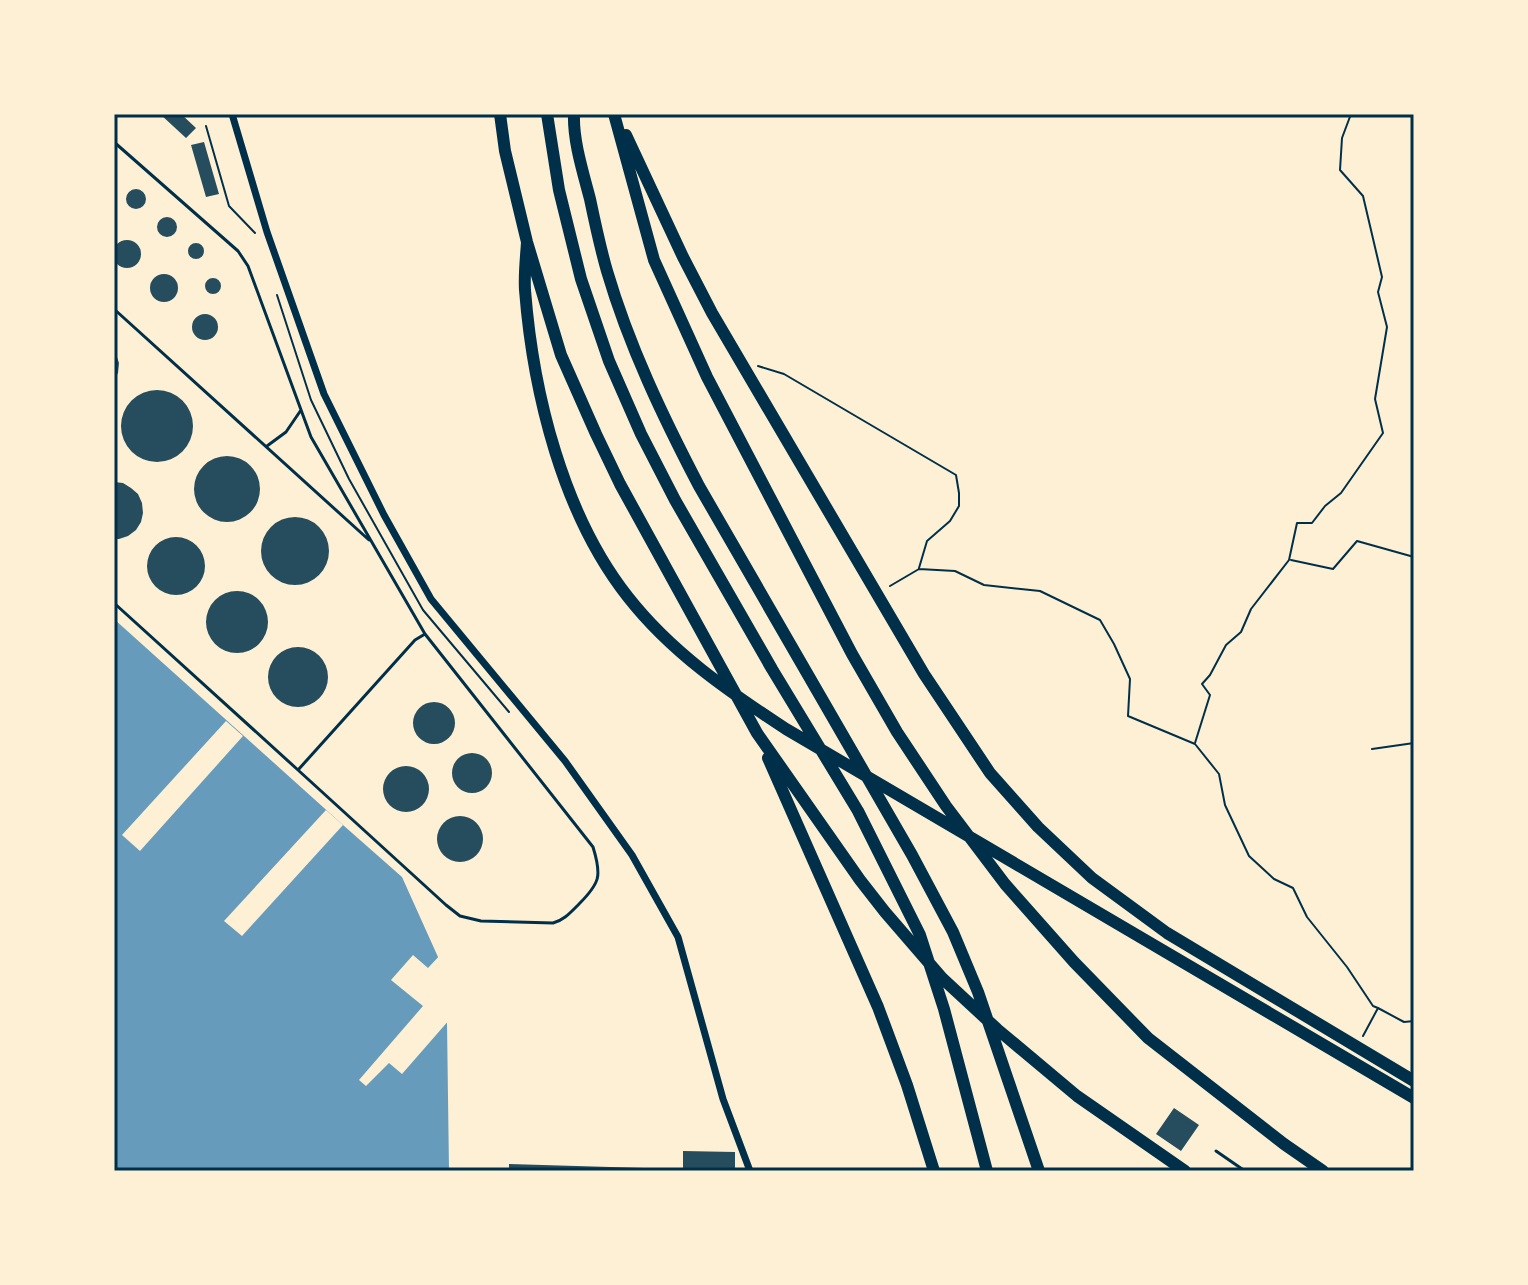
<svg xmlns="http://www.w3.org/2000/svg" width="1528" height="1285" viewBox="0 0 1528 1285" font-family="'Public Sans',sans-serif">
<style>
.water{fill:#669bbc}
.pier{fill:#fdf0d5}
.building{fill:#264d5e}
.lines{fill:none;stroke-linecap:round;stroke-linejoin:round}
.path{stroke:#003049;stroke-width:2}
.service{stroke:#003049;stroke-width:3}
.minor{stroke:#003049;stroke-width:7}
.motorway{stroke:#003049;stroke-width:12}
.neatline{fill:none;stroke:#003049;stroke-width:3}
</style>
<rect width="100%" height="100%" fill="#fdf0d5"/>
<path class="water" d="M114 619 343 825 402 877 438 957 447 1023 449 1171H114Z"/>
<path class="pier" d="M226 721 243 736 140 851 122 835Z
M326 810 343 825 242 936 224 921Z
M442 953 450 1019 402 1074 389 1063 366 1086 359 1080 423 1006 391 980 413 955 428 968Z"/>
<path class="building" d="M160 114H181L196 128 186 138Z
M204 142 219 194 206 197 191 145Z
M126 199a10 10 0 1 1 20 0a10 10 0 1 1-20 0Z
M157 227a10 10 0 1 1 20 0a10 10 0 1 1-20 0Z
M113 254a14 14 0 1 1 28 0a14 14 0 1 1-28 0Z
M188 251a8 8 0 1 1 16 0a8 8 0 1 1-16 0Z
M150 288a14 14 0 1 1 28 0a14 14 0 1 1-28 0Z
M205 286a8 8 0 1 1 16 0a8 8 0 1 1-16 0Z
M192 327a13 13 0 1 1 26 0a13 13 0 1 1-26 0Z
M114 348 119 363 118 373 114 380Z
M121 426a36 36 0 1 1 72 0a36 36 0 1 1-72 0Z
M194 489a33 33 0 1 1 66 0a33 33 0 1 1-66 0Z
M114 482 123 483 131 488 138 494 142 503 143 513 141 522 136 530 128 536 119 539H114Z
M261 551a34 34 0 1 1 68 0a34 34 0 1 1-68 0Z
M147 566a29 29 0 1 1 58 0a29 29 0 1 1-58 0Z
M206 622a31 31 0 1 1 62 0a31 31 0 1 1-62 0Z
M268 677a30 30 0 1 1 60 0a30 30 0 1 1-60 0Z
M413 723a21 21 0 1 1 42 0a21 21 0 1 1-42 0Z
M452 773a20 20 0 1 1 40 0a20 20 0 1 1-40 0Z
M383 789a23 23 0 1 1 46 0a23 23 0 1 1-46 0Z
M437 839a23 23 0 1 1 46 0a23 23 0 1 1-46 0Z
M1174 1108 1199 1125 1181 1151 1156 1134Z
M683 1151 735 1152V1171H683Z
M509 1164 644 1168V1171H509Z"/>
<g class="lines">
<path class="path" d="M206 126 229 206 255 233
M277 295 311 400 349 479 423 610 509 712
M758 366 784 374 956 475 959 493V506L950 521 927 541 919 568
M1291 560 1333 569 1357 541 1414 557
M890 586 919 569 955 571 984 585 1040 591 1100 620 1114 644 1130 679 1128 716 1195 744 1219 774 1225 805 1249 856 1274 879 1293 888 1307 917 1347 967 1373 1006 1378 1008
M1195 743 1210 695 1202 684 1210 675 1226 645 1241 632 1251 609 1289 560 1297 523H1312L1325 506 1341 493 1383 433 1375 399 1387 327 1378 292 1382 277 1363 196 1340 170 1342 138 1351 114
M1372 749 1414 743
M1363 1036 1378 1008 1404 1022 1414 1021"/>
<path class="service" d="M114 142 238 251 248 266 311 437 425 634 593 847C602 876 600 883 579 904 570 913 564 920 553 923L481 921 460 916 446 905 298 770
M114 309 369 540
M267 446 286 432 301 410
M114 603 298 770 415 640 425 634
M1216 1151 1245 1171"/>
<path class="minor" d="M232 114 267 232 324 394 384 515 431 599 565 761 632 855 678 937 723 1099 750 1171"/>
<path class="motorway" d="M500 114 505 151 527 242 561 355 596 434 620 484 757 733 860 880 885 912 942 978 997 1029 1077 1096 1185 1171
M547 114 559 190 581 279 609 361 641 434 675 500 772 669 858 811 920 935 944 1009 987 1171
M574 114C573 141 583 172 590 199 595 223 600 247 607 271 629 346 663 417 699 486L912 855 953 932 978 992 1039 1171
M614 114 654 260 707 377 852 654 897 732 946 806 1005 884 1074 962 1148 1038 1284 1144 1323 1171
M626 135 683 257 712 313 924 674 990 773 1038 827 1092 878 1167 933 1414 1081
M527 242C526 258 524 274 525 290 533 393 563 515 628 597 671 652 728 691 786 729L1414 1098
M768 758 878 1007 907 1085 934 1171"/>
</g>
<rect width="1528" height="1285" fill="none" stroke="#fdf0d5" stroke-width="232"/>
<rect x="116" y="116" width="1296" height="1053" class="neatline"/>
</svg>
